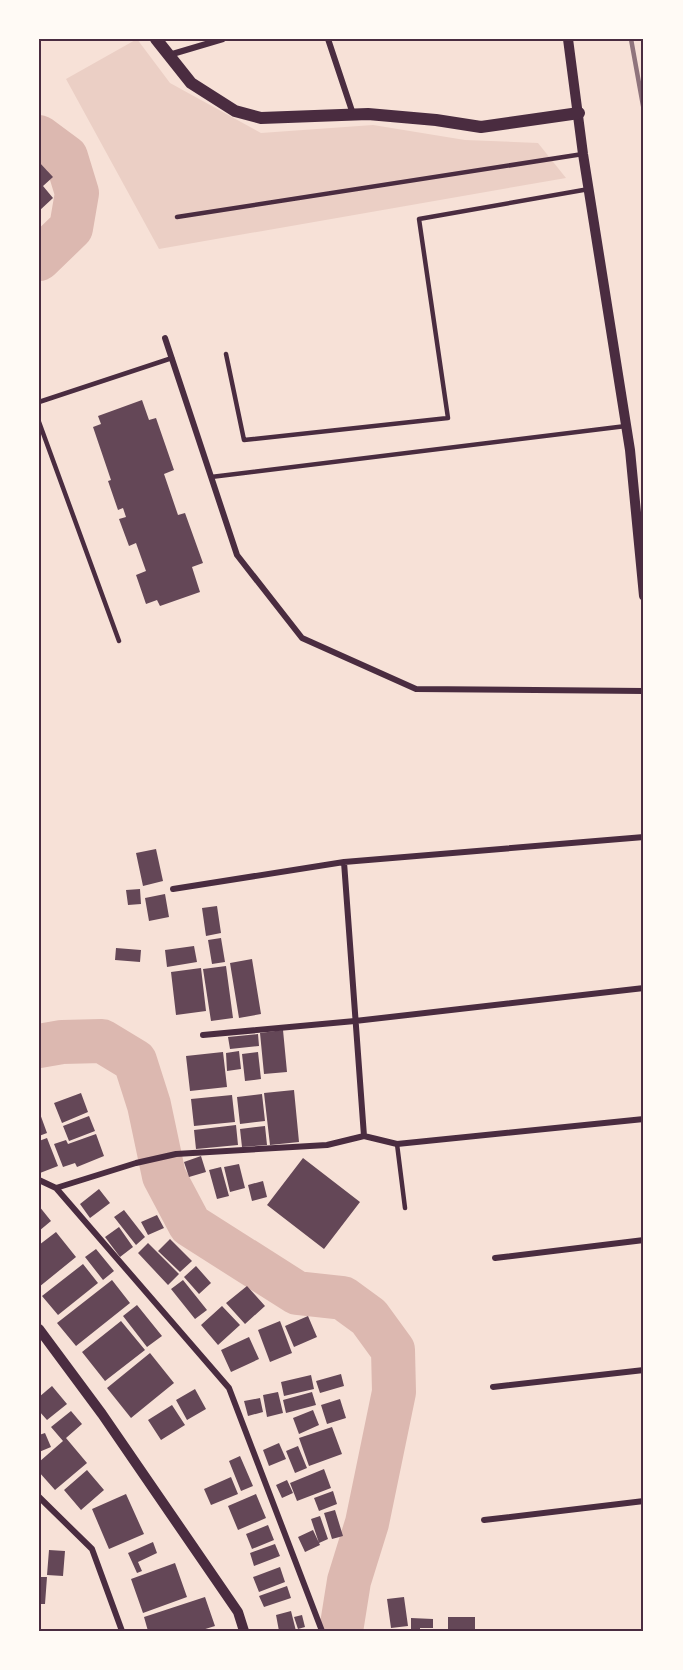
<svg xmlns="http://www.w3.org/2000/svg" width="683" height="1670" viewBox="0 0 683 1670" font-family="'DejaVu Sans',sans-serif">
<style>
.green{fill:#ebcfc5}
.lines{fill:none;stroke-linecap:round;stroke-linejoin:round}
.river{stroke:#dcb8b0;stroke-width:44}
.building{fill:#644757}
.service{stroke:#4a2c40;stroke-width:4.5}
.minor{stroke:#4a2c40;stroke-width:6}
.tertiary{stroke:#4a2c40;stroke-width:10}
.secondary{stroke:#4a2c40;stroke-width:12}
.rail{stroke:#8f747c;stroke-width:4.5}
.neatline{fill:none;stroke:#4a2c40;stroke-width:2}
</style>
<rect width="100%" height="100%" fill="#f7e1d7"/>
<path class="green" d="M137 39 170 83 261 133 373 125 465 140 538 143 566 178 159 249 66 79Z"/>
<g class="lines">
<path class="river" d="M39 137 66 157 77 193 71 228 39 259
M39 1046 62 1042 102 1041 135 1061 149 1105 164 1176 190 1225 297 1293 343 1298 369 1317 393 1350 394 1392 367 1523 349 1581 341 1631"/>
</g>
<path class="building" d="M39 162 53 177 43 186 53 198 39 211Z
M142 400 149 420 156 418 174 470 164 474 178 515 185 513 203 563 192 567 200 592 160 606 157 600 146 604 136 575 146 571 136 543 129 546 119 519 126 517 123 508 118 510 108 481 111 480 93 427 101 424 98 416Z
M156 849 163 881 143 886 136 853Z
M140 889 141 904 128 905 126 890Z
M165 894 169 917 149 921 145 898Z
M217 906 221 933 206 936 202 908Z
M221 938 225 962 212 964 208 940Z
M194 946 197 962 167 967 165 950Z
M116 948 141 950 140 962 115 960Z
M252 959 261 1014 239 1018 230 963Z
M226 966 233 1018 211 1021 203 969Z
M201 968 206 1011 176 1015 171 972Z
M283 1030 287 1072 264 1074 260 1033Z
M258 1034 259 1046 230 1049 228 1037Z
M239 1051 241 1069 227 1071 226 1053Z
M223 1052 227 1087 190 1091 186 1056Z
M258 1052 261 1079 245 1081 242 1054Z
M294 1090 299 1142 270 1145 264 1093Z
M81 1093 88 1112 62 1123 54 1103Z
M262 1094 265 1121 240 1124 237 1097Z
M232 1095 235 1122 194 1126 191 1099Z
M39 1111 47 1133 39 1136Z
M89 1116 95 1131 69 1141 63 1126Z
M236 1125 238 1145 196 1149 194 1130Z
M265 1126 267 1145 242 1147 240 1129Z
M96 1134 104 1156 77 1167 75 1163 63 1167 54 1144 66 1140 68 1144Z
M47 1138 58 1166 40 1173 39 1141Z
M201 1156 206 1172 189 1177 184 1162Z
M303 1158 360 1202 324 1249 267 1205Z
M239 1164 245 1188 230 1192 224 1167Z
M221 1167 229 1196 217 1199 209 1170Z
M263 1181 267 1197 252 1201 248 1185Z
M99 1189 110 1203 90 1218 80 1204Z
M39 1206 51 1221 39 1231Z
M124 1210 145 1237 136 1245 114 1217Z
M157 1215 164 1228 148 1235 141 1222Z
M119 1227 133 1247 120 1257 105 1237Z
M56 1232 76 1257 39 1287V1245Z
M170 1239 192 1261 180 1272 158 1251Z
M148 1243 179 1274 168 1285 138 1253Z
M96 1249 114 1271 103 1280 85 1257Z
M83 1264 98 1283 58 1315 42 1296Z
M196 1266 211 1283 199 1294 184 1277Z
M112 1280 130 1303 76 1346 57 1323Z
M183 1280 207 1310 195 1319 171 1289Z
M247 1286 265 1306 245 1324 226 1303Z
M137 1305 162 1336 147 1347 123 1316Z
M222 1306 240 1325 218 1345 201 1325Z
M308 1316 317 1337 294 1347 285 1326Z
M121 1321 145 1350 105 1381 82 1352Z
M280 1321 292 1353 270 1362 258 1330Z
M249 1337 259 1359 231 1372 221 1350Z
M150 1353 174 1383 131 1418 107 1388Z
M341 1374 344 1386 320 1393 316 1381Z
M311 1375 314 1389 284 1396 281 1382Z
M52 1386 67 1404 47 1420 39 1411V1397Z
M195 1389 206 1409 187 1420 176 1400Z
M278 1392 283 1413 267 1417 263 1395Z
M312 1392 316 1405 286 1413 283 1400Z
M260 1398 263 1412 248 1416 244 1401Z
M340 1399 346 1418 327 1424 321 1405Z
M172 1405 185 1425 161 1440 148 1420Z
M313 1410 319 1425 299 1434 293 1418Z
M71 1411 82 1424 66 1438 87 1463 55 1490 39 1472V1462L63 1441 51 1427Z
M332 1427 342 1454 309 1466 299 1438Z
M45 1433 51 1447 39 1452V1435Z
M279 1443 286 1459 269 1466 263 1450Z
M298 1446 307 1468 295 1473 286 1451Z
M240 1456 253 1486 241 1491 229 1461Z
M324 1469 331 1488 297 1501 290 1483Z
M87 1470 104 1490 81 1510 64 1490Z
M231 1477 238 1494 211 1505 204 1489Z
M287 1480 293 1493 282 1498 276 1485Z
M333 1491 337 1504 319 1511 314 1498Z
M126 1494 144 1534 109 1549 92 1509Z
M256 1494 266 1518 238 1530 228 1506Z
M335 1510 343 1536 332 1539 324 1513Z
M320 1516 328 1539 319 1543 311 1519Z
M268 1525 274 1540 252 1549 246 1534Z
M313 1530 320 1545 305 1552 298 1537Z
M153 1542 157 1553 138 1562 142 1571 137 1573 128 1553Z
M275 1544 280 1556 254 1566 250 1553Z
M49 1550 65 1551 63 1576 47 1575Z
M175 1563 187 1597 143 1613 131 1579Z
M280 1567 285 1582 259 1592 253 1577Z
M39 1577H47L45 1604H39Z
M287 1586 291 1598 264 1607 259 1596Z
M205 1597 215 1626 199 1631H148L144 1617Z
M404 1597 408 1626 391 1628 387 1599Z
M291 1611 296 1631H279L276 1615Z
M302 1615 305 1627 298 1629 294 1617Z
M448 1617H475V1630H448Z
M411 1618 433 1619V1628H420V1631H411Z"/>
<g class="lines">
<path class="service" d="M177 217 583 154
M226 354 244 440 448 418 419 219 589 189
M39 402 172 358
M39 422 119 641
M211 477 626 426
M397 1144 405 1208"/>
<path class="minor" d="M328 39 353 114
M169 55 223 39
M165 338 237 555 302 638 416 689 644 691
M173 889 344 862
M203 1035 355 1021 644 988
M364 1136 344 862 644 837
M39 1180 56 1188 229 1388 322 1631
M56 1188 136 1163 176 1154 327 1145 364 1136 397 1144 644 1119
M495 1258 644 1240
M493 1387 644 1370
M39 1497 92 1549 122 1631
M484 1520 644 1501"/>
<path class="tertiary" d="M568 39 583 154 630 450 644 596
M39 1329 102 1414 238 1612 244 1631"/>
<path class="secondary" d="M156 39 191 83 235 111 261 118 368 114 436 120 481 127 579 113"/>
<path class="rail" d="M631 39 644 111"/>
</g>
<rect width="683" height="1670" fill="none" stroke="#fffaf5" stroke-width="81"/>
<rect x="40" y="40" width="602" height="1590" class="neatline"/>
</svg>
